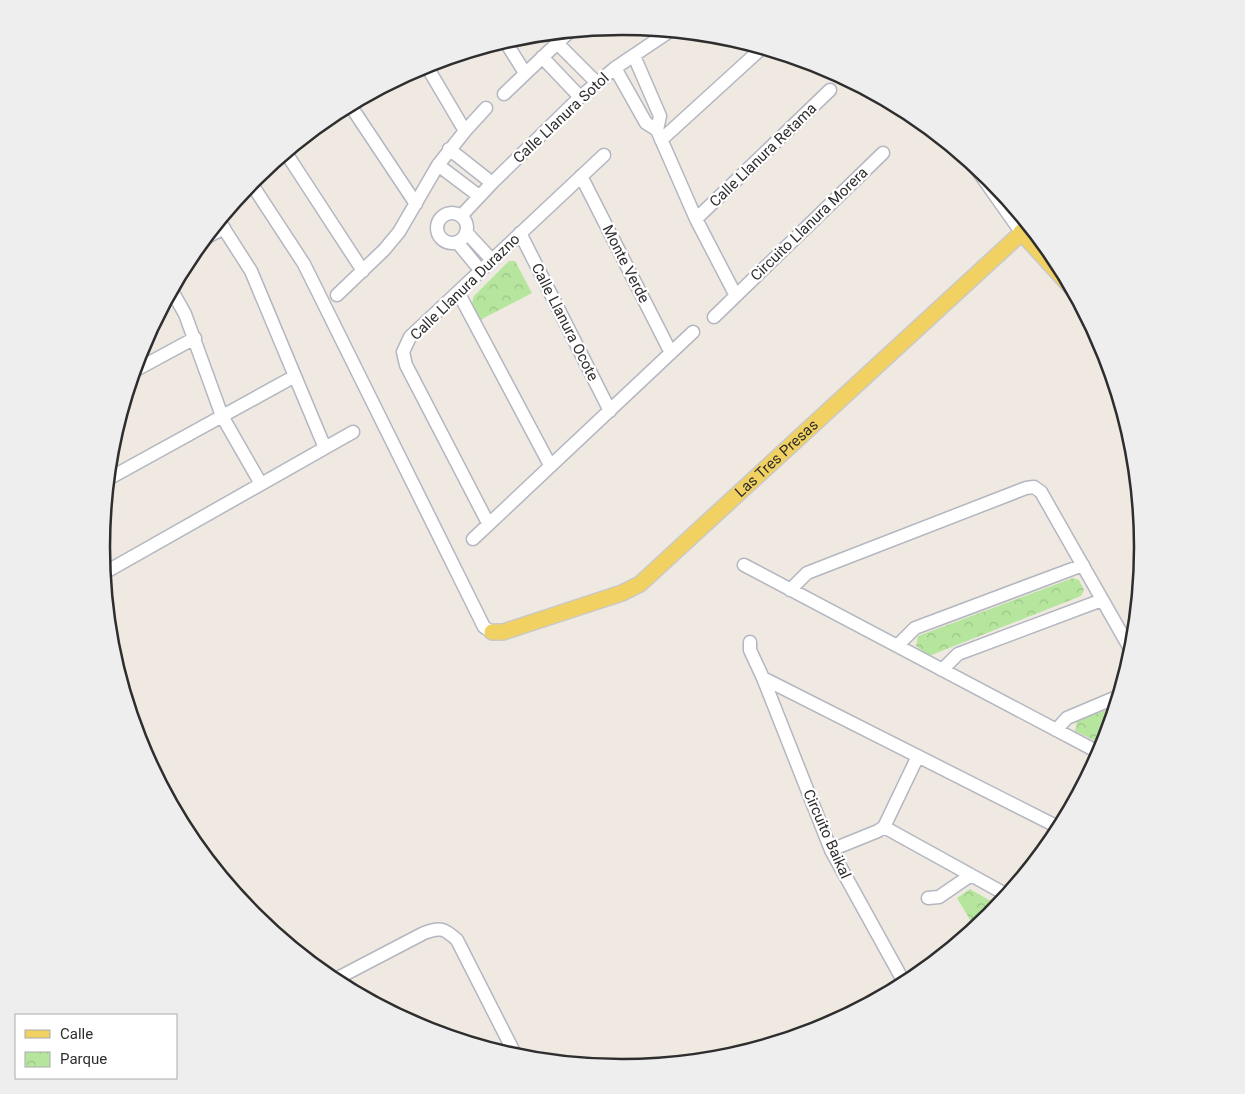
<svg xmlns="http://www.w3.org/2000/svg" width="1245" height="1094" viewBox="0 0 1245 1094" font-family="Roboto,sans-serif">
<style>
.park{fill:url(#park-crowns)}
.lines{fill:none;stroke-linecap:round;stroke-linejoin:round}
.minor-casing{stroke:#b4b7c1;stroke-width:15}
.major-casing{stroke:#c9c9c9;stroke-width:18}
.minor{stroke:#fff;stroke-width:12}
.major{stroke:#f2d163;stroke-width:15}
.labels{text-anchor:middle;stroke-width:4.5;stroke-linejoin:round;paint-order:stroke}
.street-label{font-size:15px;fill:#2e2e2e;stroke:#fff}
.rim{fill:none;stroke:#2e2e2e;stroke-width:2.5}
</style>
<defs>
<pattern id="park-crowns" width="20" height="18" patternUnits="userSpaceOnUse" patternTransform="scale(1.25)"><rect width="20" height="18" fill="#b6e59e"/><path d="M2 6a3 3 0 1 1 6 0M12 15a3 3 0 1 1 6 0" fill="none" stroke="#9dc588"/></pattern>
</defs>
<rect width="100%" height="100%" fill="#efe9e1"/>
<path class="park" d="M509 261H515L532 293 480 320 472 303 474 296Z
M1073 578 1079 580 1084 590 1081 596 929 656 916 646 918 636Z
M1116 706 1104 745 1075 731 1077 721Z
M970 889 999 906 991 915 975 928 957 898Z"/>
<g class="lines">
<defs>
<path id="minor" d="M505 41 525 73
M557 43 597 83
M634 56 660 116 657 130
M542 57 580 97
M426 65 465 131
M615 68 646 123 657 130 696 219 735 294
M504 94 569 32
M350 105 416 204
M661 140 762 48
M449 149 492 183
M286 153 363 271
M973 164 1021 232
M438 165 479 196
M581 176 671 353
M251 183 304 264 484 627 492 632
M437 228a15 15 0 1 1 30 0a15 15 0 1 1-30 0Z
M461 216 492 183 580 97 615 68 670 31
M696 219 830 90
M219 221 251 271 325 448
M466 232 492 260
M520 233 610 411
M205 238 224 228
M457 242 481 271
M172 291 185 314 222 416 261 484
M458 292 550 465
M337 295 384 250 399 232 438 165 465 131 486 108
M714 317 883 153
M134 371 195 338
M108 479 295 376
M488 523 406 365 403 352 410 337 604 155
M473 539 693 332
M744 565 1100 753
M104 573 353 432
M790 590 807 573 1026 488 1034 487 1041 492 1132 652
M750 642V650L763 678 831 850 905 984
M897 646 915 628 1083 565
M942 670 958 654 1102 600
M763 678 1060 828
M1056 730 1067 718 1119 696
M884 827 1007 895
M831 850 878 831 884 827 918 756
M928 898 939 897 971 875
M334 980 424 933C440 927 444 928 457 940L516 1056"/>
<g id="major">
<path d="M1021 232 1071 287"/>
<path id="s1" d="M492 632H503L622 593 640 584 1029 226"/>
</g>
</defs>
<use href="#minor" class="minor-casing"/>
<use href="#major" class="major-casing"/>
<use href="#minor" class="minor"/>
<use href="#major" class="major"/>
</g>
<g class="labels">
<g class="street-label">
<text transform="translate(561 118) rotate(-43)" y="5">Calle Llanura Sotol</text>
<text transform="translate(763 155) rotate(-44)" y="5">Calle Llanura Retama</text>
<text transform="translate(809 224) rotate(-44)" y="5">Circuito Llanura Morera</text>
<text transform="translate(626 264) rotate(63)" y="5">Monte Verde</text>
<text transform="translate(465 287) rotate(-44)" y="5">Calle Llanura Durazno</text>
<text transform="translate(565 322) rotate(63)" y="5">Calle Llanura Ocote</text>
<text dy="5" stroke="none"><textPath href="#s1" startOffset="342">Las Tres Presas</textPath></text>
<text transform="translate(827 834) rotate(66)" y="5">Circuito Baikal</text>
</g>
</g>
<path d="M0 0H1245V1094H0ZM110 547a512 512 0 1 1 1024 0a512 512 0 1 1-1024 0Z" fill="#eee" fill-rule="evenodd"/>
<path class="rim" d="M110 547a512 512 0 1 1 1024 0a512 512 0 1 1-1024 0Z"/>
<rect x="15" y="1014" width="162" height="65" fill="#ffffff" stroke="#ababab"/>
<rect x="25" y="1030" width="25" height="8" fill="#f2d163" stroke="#ababab"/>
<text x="60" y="1039" font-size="15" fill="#2e2e2e">Calle</text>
<rect x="25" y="1052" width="25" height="15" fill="url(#park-crowns)" stroke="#ababab"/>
<text x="60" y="1064" font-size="15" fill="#2e2e2e">Parque</text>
</svg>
